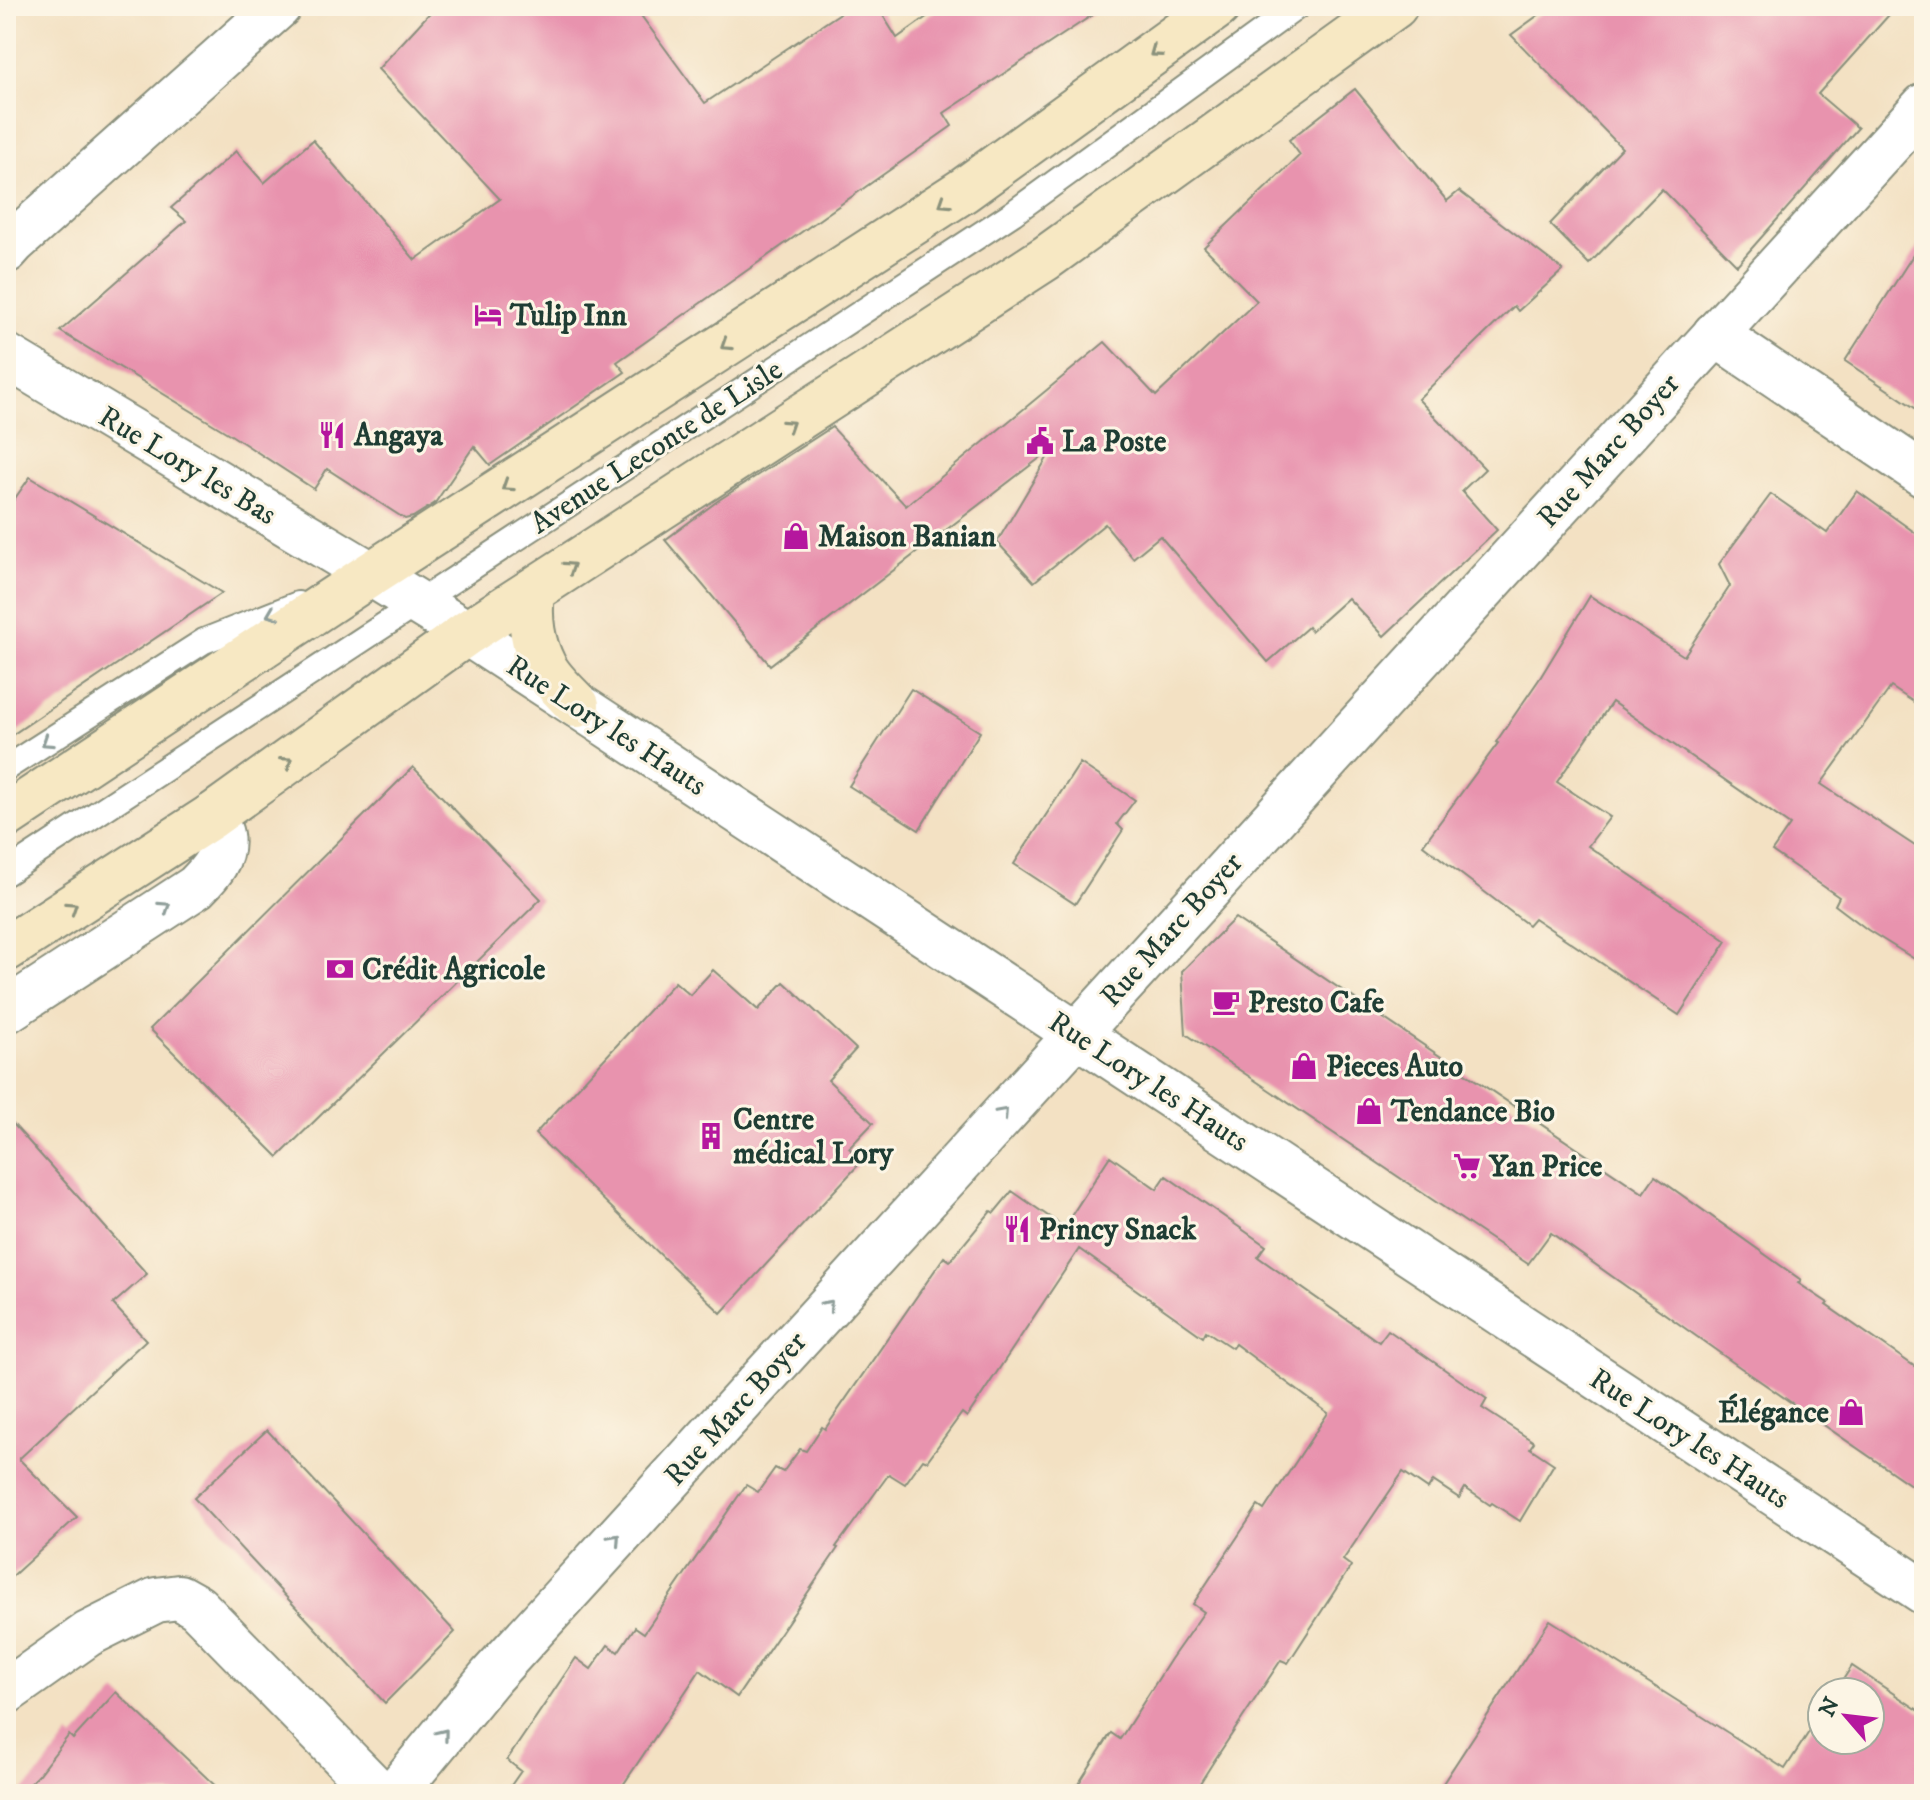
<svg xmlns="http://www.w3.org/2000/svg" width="1930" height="1800" font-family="'IM FELL DW Pica',serif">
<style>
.building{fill:#e893ae}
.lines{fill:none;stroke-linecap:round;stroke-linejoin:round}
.service-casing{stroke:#898f7c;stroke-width:28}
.minor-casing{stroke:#898f7c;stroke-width:48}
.tertiary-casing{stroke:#898f7c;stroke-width:48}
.secondary-casing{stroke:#898f7c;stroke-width:48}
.service{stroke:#fff;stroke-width:24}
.minor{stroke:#fff;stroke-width:44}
.tertiary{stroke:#fff;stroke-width:44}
.secondary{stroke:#f7e8c3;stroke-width:44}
.oneway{stroke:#8b927c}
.oneway2{stroke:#8f9e9a}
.labels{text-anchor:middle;stroke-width:6;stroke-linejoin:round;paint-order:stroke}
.poi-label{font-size:30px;font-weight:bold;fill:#1f3d34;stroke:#fcf5e5;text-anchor:start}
.street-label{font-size:30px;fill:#1f3d34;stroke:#fcf5e5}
</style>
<rect width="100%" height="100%" fill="#fcf5e5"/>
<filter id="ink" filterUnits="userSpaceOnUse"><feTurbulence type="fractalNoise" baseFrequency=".0125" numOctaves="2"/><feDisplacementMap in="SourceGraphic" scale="16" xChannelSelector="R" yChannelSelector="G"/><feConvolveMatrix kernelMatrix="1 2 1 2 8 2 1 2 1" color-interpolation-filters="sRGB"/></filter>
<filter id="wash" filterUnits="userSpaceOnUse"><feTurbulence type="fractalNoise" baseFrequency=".006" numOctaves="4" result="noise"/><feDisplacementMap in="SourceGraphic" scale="32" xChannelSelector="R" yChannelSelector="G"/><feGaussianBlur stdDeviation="1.8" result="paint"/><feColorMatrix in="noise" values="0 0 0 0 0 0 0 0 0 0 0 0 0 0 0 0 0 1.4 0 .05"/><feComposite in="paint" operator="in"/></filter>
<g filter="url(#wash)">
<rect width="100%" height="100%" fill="#f3e1c3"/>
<g id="blocks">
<g class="building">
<polygon points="436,6 634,6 705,103 851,6 877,6 897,38 942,6 1106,6 944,113 952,126 617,362 625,372 490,465 474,446 435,503 413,517 405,519 327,469 314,489 231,435 60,331 186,221 171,208 236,151 264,183 313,140 415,260 500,199 378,69"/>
<polygon points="1551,6 1897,6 1818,94 1858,128 1737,265 1662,189 1589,264 1550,224 1622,148 1511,35"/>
<polygon points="1355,89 1447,201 1459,191 1563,270 1518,311 1514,306 1418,399 1485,469 1462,491 1497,530 1384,636 1348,598 1311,631 1308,627 1268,662 1160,536 1133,558 1105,524 1034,582 997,542 1053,448 770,665 665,540 719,500 832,427 906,506 1105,342 1156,396 1257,301 1204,247 1300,155 1289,140"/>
<polygon points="1924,238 1924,414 1845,361"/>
<polygon points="30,477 222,593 6,739 6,511"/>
<polygon points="1857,491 1924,539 1924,709 1891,687 1821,784 1924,852 1924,965 1868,930 1835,905 1839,897 1772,851 1790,825 1612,702 1557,782 1610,817 1588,846 1727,941 1679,1015 1534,918 1528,925 1423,845 1498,743 1496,742 1540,678 1590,596 1684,656 1730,586 1719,564 1771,494 1827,533"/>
<polygon points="911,689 980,732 919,830 849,786"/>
<polygon points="1080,763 1135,800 1117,824 1123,830 1075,904 1014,864"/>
<polygon points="413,767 541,899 278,1157 150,1029"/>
<polygon points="1235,918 1643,1193 1655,1176 1801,1280 1798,1283 1828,1303 1826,1305 1924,1373 1924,1494 1741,1368 1551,1233 1528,1264 1186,1034 1182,971"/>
<polygon points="713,970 758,1010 784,982 856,1049 828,1080 873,1123 849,1148 862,1161 721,1313 535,1134 675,982 690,995"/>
<polygon points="6,1116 147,1274 113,1304 146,1340 19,1459 77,1517 6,1582"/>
<polygon points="1110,1156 1157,1189 1166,1176 1266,1246 1258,1257 1379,1342 1388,1330 1487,1399 1482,1408 1534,1442 1530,1448 1554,1464 1520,1521 1492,1503 1490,1505 1465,1488 1459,1498 1433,1481 1428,1489 1403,1472 1343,1560 1351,1566 1288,1663 1281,1660 1214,1761 1195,1791 1200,1794 1072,1794 1111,1733 1120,1739 1171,1659 1204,1612 1193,1604 1258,1506 1264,1510 1328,1413 1235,1344 1232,1348 1206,1331 1203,1337 1079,1249 967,1417 962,1413 927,1461 923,1459 905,1484 889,1474 836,1547 838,1548 737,1697 700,1670 617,1794 505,1794 521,1771 507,1760 576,1658 591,1669 608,1645 618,1652 635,1627 644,1633 746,1485 758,1492 775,1468 783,1472 800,1449 806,1451 822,1427 825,1429 944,1257 950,1261 991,1211 994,1213 1012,1191 1064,1227"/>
<polygon points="267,1430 455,1632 385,1703 194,1498"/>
<polygon points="1550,1620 1785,1769 1822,1712 1822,1740 1870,1740 1870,1692 1835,1692 1852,1666 1924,1714 1924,1794 1436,1794"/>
<polygon points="116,1692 224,1794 20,1794 38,1775 69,1735 73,1739"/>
</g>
</g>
</g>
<g filter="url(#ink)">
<use href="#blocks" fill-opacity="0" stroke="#898f7c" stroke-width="2"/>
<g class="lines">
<g class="service-casing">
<g id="service">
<polyline points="6,768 204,641 298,604"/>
<polyline points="6,873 1013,213 1298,6"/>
</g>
</g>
<g class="minor-casing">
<g id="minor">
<polyline points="6,251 14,242 279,6"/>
<polyline points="1715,334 1924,475"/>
<polyline points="6,356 371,574"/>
<path d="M6 1011 196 887C210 873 225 857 221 835 220 829 215 822 212 816"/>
<polyline points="6,1692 88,1634 156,1600 179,1597 197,1607 380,1794"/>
<polyline points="394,1794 491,1676 1924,106"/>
</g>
</g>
<g class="tertiary-casing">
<polyline id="tertiary" points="371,574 467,633 577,705 1924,1592"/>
</g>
<g class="secondary-casing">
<g id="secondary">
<path d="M532 592C529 617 532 643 544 666 551 680 566 693 577 705"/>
<polyline points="6,816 371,574 964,190 1218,6"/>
<polyline points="6,949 212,816 467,633 1046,258 1395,6"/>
</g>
</g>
<use href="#service" class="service"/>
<use href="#minor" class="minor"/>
<use href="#tertiary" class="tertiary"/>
<use href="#secondary" class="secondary"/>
</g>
<defs><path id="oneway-chevron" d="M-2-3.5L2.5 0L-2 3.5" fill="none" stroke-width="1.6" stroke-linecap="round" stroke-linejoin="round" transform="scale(2)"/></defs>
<g class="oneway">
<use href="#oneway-chevron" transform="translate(1155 52) rotate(144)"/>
<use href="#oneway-chevron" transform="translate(944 203) rotate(147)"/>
<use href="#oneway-chevron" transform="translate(726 345) rotate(147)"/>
<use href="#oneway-chevron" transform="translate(789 425) rotate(-33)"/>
<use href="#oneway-chevron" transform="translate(507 486) rotate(147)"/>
<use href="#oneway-chevron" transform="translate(570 567) rotate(-33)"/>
<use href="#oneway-chevron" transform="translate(287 762) rotate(-36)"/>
<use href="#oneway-chevron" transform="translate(72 907) rotate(-33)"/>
</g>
<g class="oneway2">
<use href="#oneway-chevron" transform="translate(272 614) rotate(158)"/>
<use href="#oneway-chevron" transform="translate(47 742) rotate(147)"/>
<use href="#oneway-chevron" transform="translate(165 907) rotate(-33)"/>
<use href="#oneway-chevron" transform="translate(1003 1113) rotate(-48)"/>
<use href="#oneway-chevron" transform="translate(828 1305) rotate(-48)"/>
<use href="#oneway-chevron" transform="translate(615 1539) rotate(-48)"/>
<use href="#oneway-chevron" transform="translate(443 1734) rotate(-51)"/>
</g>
</g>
<defs>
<g id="hotel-bare" transform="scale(2.16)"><path d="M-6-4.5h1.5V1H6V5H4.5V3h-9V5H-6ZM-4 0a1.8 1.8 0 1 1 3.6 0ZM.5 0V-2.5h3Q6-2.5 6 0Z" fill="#b5179e" stroke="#fcf5e5" stroke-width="2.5" paint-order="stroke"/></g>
<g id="restaurant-bare" transform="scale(2.16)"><path d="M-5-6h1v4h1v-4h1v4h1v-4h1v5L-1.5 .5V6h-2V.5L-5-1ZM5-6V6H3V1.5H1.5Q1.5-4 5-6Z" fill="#b5179e" stroke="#fcf5e5" stroke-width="2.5" paint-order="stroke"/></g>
<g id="civic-bare" transform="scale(2.16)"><path d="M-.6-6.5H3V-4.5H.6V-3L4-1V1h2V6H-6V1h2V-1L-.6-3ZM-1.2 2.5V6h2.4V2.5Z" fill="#b5179e" stroke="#fcf5e5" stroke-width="2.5" paint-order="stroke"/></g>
<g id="shop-bare" transform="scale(2.16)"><path d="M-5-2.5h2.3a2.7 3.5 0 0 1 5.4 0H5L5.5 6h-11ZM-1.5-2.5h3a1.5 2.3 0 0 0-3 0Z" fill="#b5179e" stroke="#fcf5e5" stroke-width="2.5" paint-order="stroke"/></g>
<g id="bank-bare" transform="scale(2.16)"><path d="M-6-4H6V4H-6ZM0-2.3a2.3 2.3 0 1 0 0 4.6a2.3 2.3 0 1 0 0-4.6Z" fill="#b5179e" stroke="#fcf5e5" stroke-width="2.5" paint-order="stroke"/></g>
<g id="cafe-bare" transform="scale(2.16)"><path d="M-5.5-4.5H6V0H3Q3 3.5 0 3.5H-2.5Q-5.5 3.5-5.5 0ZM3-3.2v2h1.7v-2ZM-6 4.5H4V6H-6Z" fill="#b5179e" stroke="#fcf5e5" stroke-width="2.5" paint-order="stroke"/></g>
<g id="building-bare" transform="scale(2.16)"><path d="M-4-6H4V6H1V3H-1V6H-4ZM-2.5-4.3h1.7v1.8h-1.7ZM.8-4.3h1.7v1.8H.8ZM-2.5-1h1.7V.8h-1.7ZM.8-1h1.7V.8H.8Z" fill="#b5179e" stroke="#fcf5e5" stroke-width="2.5" paint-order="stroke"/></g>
<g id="supermarket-bare" transform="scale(2.16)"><path d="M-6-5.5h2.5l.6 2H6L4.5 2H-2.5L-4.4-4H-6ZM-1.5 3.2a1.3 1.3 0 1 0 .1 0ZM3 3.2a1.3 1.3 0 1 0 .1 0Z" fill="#b5179e" stroke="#fcf5e5" stroke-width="2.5" paint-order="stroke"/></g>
</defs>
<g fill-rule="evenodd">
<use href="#hotel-bare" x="488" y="315"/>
<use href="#restaurant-bare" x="332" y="435"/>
<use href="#civic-bare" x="1040" y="441"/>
<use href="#shop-bare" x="796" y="536"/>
<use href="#bank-bare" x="340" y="969"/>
<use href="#cafe-bare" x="1226" y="1002"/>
<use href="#shop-bare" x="1304" y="1066"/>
<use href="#shop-bare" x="1369" y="1111"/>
<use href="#building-bare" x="711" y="1136"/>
<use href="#supermarket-bare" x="1467" y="1166"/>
<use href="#restaurant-bare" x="1017" y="1229"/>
<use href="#shop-bare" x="1851" y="1412"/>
</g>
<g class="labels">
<g class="poi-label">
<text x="510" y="325">Tulip Inn</text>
<text x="354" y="445">Angaya</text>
<text x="1062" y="451">La Poste</text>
<text x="818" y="546">Maison Banian</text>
<text x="362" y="979">Crédit Agricole</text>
<text x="1248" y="1012">Presto Cafe</text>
<text x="1326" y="1076">Pieces Auto</text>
<text x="1391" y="1121">Tendance Bio</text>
<text x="733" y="1129">Centre<tspan x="733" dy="34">médical Lory</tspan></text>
<text x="1489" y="1176">Yan Price</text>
<text x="1039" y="1239">Princy Snack</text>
<text x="1829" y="1422" text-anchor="end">Élégance</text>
</g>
<g class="street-label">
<text transform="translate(656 446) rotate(-33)" y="10">Avenue Leconte de Lisle</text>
<text transform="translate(1608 450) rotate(-48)" y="10">Rue Marc Boyer</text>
<text transform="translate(188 465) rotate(31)" y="10">Rue Lory les Bas</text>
<text transform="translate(607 725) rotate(33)" y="10">Rue Lory les Hauts</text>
<text transform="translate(1171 929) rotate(-48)" y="10">Rue Marc Boyer</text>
<text transform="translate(1149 1081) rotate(33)" y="10">Rue Lory les Hauts</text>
<text transform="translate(735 1408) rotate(-48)" y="10">Rue Marc Boyer</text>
<text transform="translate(1690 1438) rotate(33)" y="10">Rue Lory les Hauts</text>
</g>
</g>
<rect width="1930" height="1800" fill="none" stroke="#fcf5e5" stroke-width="32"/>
<g transform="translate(1846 1716) rotate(298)"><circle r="38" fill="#fcf5e5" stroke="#a4ab9e" stroke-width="2"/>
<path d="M0-6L14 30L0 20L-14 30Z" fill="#b5179e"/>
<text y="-12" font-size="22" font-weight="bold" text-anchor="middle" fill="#1f3d34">N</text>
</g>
</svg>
